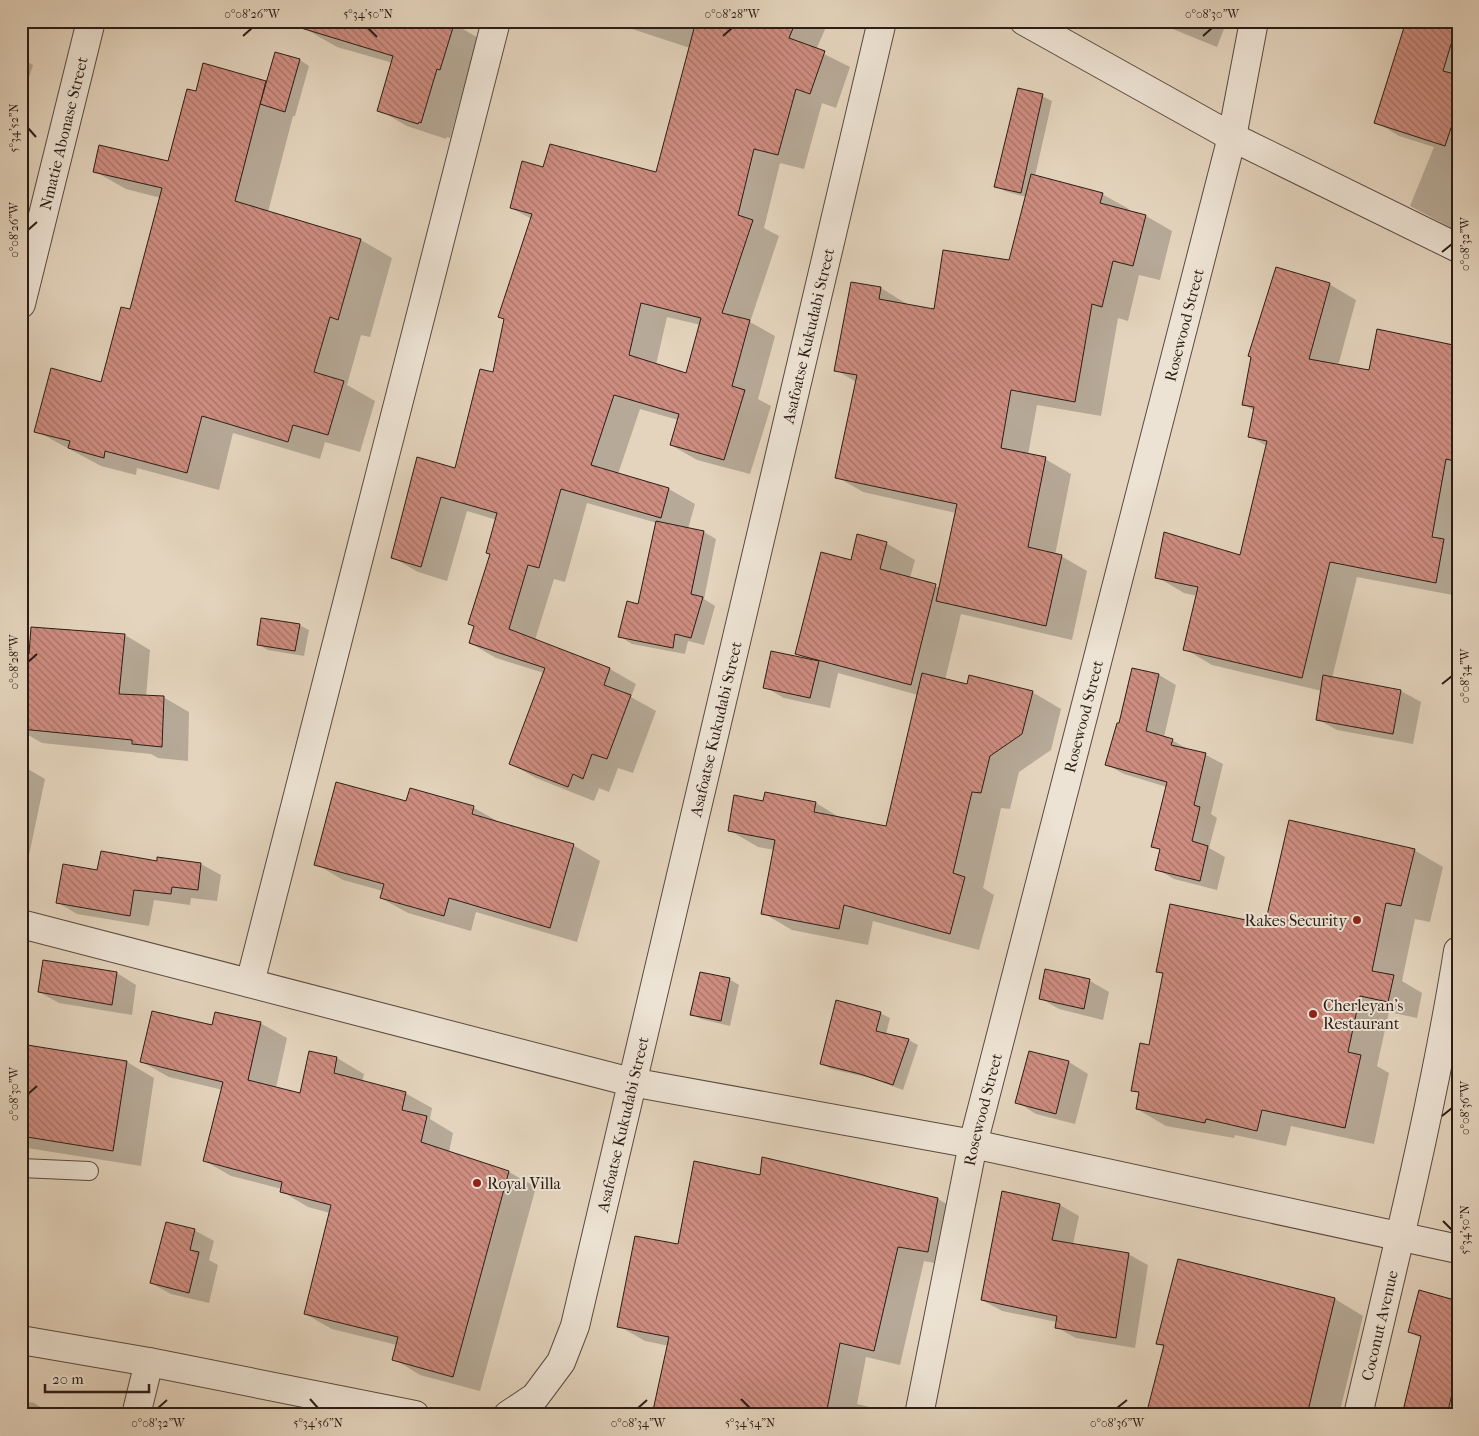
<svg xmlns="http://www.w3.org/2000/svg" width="1479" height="1436" font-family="'IM FELL French Canon',serif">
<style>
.shadow{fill:#0003;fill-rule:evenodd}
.building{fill:url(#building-back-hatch);stroke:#2c1c16;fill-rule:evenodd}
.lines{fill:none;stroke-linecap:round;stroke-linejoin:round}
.service-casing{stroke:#5a4a40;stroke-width:20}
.minor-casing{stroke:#5a4a40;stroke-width:30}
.tertiary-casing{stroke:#5a4a40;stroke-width:30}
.service{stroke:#ede3d4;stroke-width:18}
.minor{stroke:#ede3d4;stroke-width:28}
.tertiary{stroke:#ede3d4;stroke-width:28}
.ticks{fill:none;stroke:#2c1c16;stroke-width:2}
.poi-dot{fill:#8f2418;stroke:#ede3d4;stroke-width:2}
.labels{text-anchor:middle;stroke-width:4;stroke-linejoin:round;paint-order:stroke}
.street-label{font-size:16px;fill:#2c1c16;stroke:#ede3d4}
.poi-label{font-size:16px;fill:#2c1c16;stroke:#ede3d4;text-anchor:start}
.neatline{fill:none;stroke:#2c1c16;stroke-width:2}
.ticks-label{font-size:12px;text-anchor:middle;fill:#2c1c16}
</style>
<defs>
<pattern id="building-back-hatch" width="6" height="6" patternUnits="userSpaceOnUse" patternTransform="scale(1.25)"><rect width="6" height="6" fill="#ce8d80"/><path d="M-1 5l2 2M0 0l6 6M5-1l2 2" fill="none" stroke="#a77268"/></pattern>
</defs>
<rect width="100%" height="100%" fill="#e4d4bd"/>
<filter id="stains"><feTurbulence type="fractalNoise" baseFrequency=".004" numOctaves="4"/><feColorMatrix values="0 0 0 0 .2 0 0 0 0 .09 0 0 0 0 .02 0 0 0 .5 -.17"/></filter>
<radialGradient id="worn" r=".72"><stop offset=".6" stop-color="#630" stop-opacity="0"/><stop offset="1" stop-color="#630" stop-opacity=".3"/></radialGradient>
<g class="shadow">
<polygon points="312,21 446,21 454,24 482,40 469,85 465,84 450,138 447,137 446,139 407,126 379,110 393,63 337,47 309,31"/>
<path d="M608 21H817L826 27 816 50 850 67 836 108 822 103 804 169 780 163 764 228 779 236 750 322 775 336 758 399 771 406 750 474 697 460 671 445 678 420 640 409 618 474 669 489 695 504 688 529 704 532 716 539 704 599 715 606 704 645 688 641 685 654 632 644 619 636 639 606 657 523 587 503 565 582 554 579 535 640 610 669 636 684 631 697 656 711 633 773 618 768 609 792 599 788 594 801 536 778 511 764 544 673 496 658 470 643 491 555 487 553 497 520 467 511 447 581 418 572 392 557 456 469 494 374 532 219 511 208 544 169 657 173 690 48ZM667 317 701 325 687 374 656 365Z"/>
<polygon points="1153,21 1227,21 1217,47"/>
<polygon points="1458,21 1458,224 1455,230 1410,206 1434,147 1399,136 1376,122"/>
<polygon points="276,53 300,60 309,66 295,116 293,116 268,212 361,240 392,258 370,337 361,335 347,385 375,401 360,452 325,442 320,459 233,433 219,490 137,468 136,475 101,466 36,431 102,383 131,311 161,198 126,189 94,171 169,163 197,93 266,82 267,83"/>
<polygon points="21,58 33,65 21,102"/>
<polygon points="1042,96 1052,101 1035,176 1102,194 1129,209 1128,211 1146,216 1172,231 1160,280 1139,275 1128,321 1118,318 1101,416 1037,405 1028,455 1045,459 1071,474 1055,555 1061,556 1087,571 1072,640 961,614 945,680 968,685 1032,692 1061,709 1051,750 1019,772 1010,809 1001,808 983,888 994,895 979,950 873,921 868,945 792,930 763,913 775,850 758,847 729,830 764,802 766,794 816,803 842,819 887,827 918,695 838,673 830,708 784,698 765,687 807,659 796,653 851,561 886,543 915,560 910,578 940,588 956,513 863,492 837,477 856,382 836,370 852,283 881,288 907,304 907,305 935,310 1010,261 1026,197 1005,191 996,186"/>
<polygon points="1329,284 1356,300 1338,366 1370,372 1458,348 1458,596 1357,577 1332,678 1401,691 1421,702 1413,744 1337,730 1317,719 1322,691 1212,665 1185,649 1197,596 1184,593 1157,577 1241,557 1267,446 1250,437 1255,411 1244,405"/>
<polygon points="299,625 309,630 304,656 268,650 258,644"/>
<polygon points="61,629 125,635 150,650 146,697 163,697 189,712 188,761 158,758 151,754 42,743 21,731 21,668 30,656"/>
<polygon points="1159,675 1176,685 1164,737 1172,740 1189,750 1206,755 1223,764 1211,814 1217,818 1209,848 1225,857 1217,890 1174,879 1157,869 1161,851 1153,846 1167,787 1124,774 1107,765"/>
<polygon points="21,765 45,779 23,884 21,884"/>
<polygon points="411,789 474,808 501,823 573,845 600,861 577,942 476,912 471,931 408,913 381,898 383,891 343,880 316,864 407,802"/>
<polygon points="1414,850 1443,867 1430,922 1415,919 1402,981 1422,993 1417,1018 1389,1012 1377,1066 1389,1073 1374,1144 1291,1126 1286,1146 1235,1135 1234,1138 1166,1126 1137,1109 1140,1094 1133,1090 1150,1046 1164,975 1157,971 1266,926"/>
<polygon points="158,858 201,864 221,875 217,901 191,898 190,905 154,900 149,926 77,914 57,902 98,872 158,863"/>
<polygon points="44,961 117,973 136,985 132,1015 59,1003 39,992"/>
<polygon points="1046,971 1090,981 1109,992 1103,1020 1059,1009 1040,998"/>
<polygon points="729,979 739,985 730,1026 701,1019 692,1014"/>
<polygon points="880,1013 890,1018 886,1034 909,1040 918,1045 903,1090 870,1078 831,1069 822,1064"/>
<polygon points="260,1023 287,1038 276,1088 301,1095 310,1052 337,1058 364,1074 362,1082 405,1093 432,1108 430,1119 453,1133 449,1152 509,1172 536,1187 480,1391 420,1375 394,1359 397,1345 332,1329 305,1314 330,1213 308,1207 281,1191 282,1189 231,1176 205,1161 223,1090 169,1077 142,1062 213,1027"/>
<polygon points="21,1046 127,1062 154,1078 141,1166 21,1147"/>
<polygon points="1029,1052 1069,1062 1088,1074 1075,1124 1036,1114 1017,1102"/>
<polygon points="761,1176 938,1199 964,1214 954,1267 924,1261 900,1365 866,1357 857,1404 886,1411 892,1415 653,1415 669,1346 645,1341 619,1326 679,1246"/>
<polygon points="1003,1192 1060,1205 1079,1216 1073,1244 1128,1254 1148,1265 1135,1348 1076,1338 1056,1327 1057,1322 1002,1311 982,1300"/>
<polygon points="194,1230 214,1241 209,1260 218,1265 209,1303 171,1294 151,1283"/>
<polygon points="1179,1261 1335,1299 1363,1316 1339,1415 1147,1415 1164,1347 1158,1344"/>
<polygon points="1458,1302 1458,1415 1404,1415 1422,1339 1409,1331"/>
<polygon points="21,1401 34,1403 54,1415 21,1415"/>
</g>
<g class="building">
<polygon points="302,21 455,21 440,70 437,69 421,123 419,122 418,124 377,111 393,56 301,28"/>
<path d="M696 21H796L789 38 825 51 810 94 796 89 778 155 754 149 738 215 753 220 722 313 750 320 732 386 745 390 724 460 670 445 679 414 614 395 591 465 669 488 661 518 561 489 539 568 528 565 509 629 610 668 604 685 631 695 607 759 592 754 583 779 573 774 568 787 509 764 545 668 469 643 474 626 468 624 490 554 486 553 497 513 441 497 421 567 391 558 417 457 455 468 480 369 493 372 504 319 498 317 532 214 510 208 522 161 543 167 550 144 656 172ZM641 303 701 318 686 373 629 355Z"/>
<polygon points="1406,21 1458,21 1443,71 1458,75 1458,107 1445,146 1374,123"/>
<polygon points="275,52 300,59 285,112 260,104"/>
<polygon points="203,63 266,81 235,201 361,239 338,320 330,317 314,372 344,381 328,435 293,425 288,442 202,416 187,473 105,451 104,458 68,448 70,441 34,432 51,368 101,382 121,307 130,309 162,188 93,172 99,145 168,161 187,89 196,91"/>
<polygon points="1018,88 1043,94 1021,193 994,187"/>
<polygon points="1031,174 1103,193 1100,203 1146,215 1133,266 1113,261 1102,307 1092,304 1075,402 1011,390 1001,448 1046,457 1028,547 1062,555 1046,626 936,601 957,504 835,478 857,375 834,371 851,282 881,287 879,299 934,309 943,250 1009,260"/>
<polygon points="1276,267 1330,283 1309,359 1369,370 1377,329 1458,346 1458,462 1446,459 1432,537 1444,539 1436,583 1330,562 1302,678 1183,650 1198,587 1155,578 1164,532 1240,555 1267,441 1248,437 1254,407 1242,405 1251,357 1248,356"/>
<polygon points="656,521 704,531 691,594 703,597 691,638 675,634 673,648 618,637 627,601 638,604"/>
<polygon points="857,534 887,542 880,569 936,584 911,685 795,654 821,552 851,560"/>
<polygon points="261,618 300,624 295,651 257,645"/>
<polygon points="31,627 125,634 119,694 164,696 162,747 132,744 132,740 21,729 21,653 29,654"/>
<polygon points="771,651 819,661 810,698 763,688"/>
<polygon points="1132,668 1159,674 1146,731 1173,739 1171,745 1206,753 1194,805 1200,807 1192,841 1208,846 1200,881 1155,870 1160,849 1151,847 1167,782 1105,765 1117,723 1119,723"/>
<polygon points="922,673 967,684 969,675 1033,691 1022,734 990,756 981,793 972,792 953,873 965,877 950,934 844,905 839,929 761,914 775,840 728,831 734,795 763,801 765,792 816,802 814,812 886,826"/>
<polygon points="1323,675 1401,690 1393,734 1316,720"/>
<polygon points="336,782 406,801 410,788 474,806 472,814 574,844 550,928 449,898 444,916 380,898 384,884 314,865"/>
<polygon points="1289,820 1415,849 1401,906 1386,903 1372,971 1394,975 1388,1002 1360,996 1348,1052 1361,1055 1345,1128 1262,1110 1257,1131 1206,1119 1205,1123 1136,1109 1139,1092 1131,1091 1140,1043 1149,1045 1163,973 1156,972 1170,904 1265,924"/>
<polygon points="101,851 157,861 157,857 201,863 198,890 172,887 171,894 134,890 130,916 56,903 63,864 97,870"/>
<polygon points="43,960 117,972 112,1005 38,992"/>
<polygon points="1045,969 1090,979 1084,1009 1039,999"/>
<polygon points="700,972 730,978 721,1021 690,1015"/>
<polygon points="836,1000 881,1012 876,1031 909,1039 893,1085 860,1074 820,1064"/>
<polygon points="152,1011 212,1025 215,1012 261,1022 248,1080 300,1093 309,1051 337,1057 334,1073 406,1092 402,1110 427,1116 421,1142 509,1171 453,1377 392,1360 398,1337 304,1314 331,1205 280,1192 282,1182 203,1161 223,1082 140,1062"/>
<polygon points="21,1044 127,1061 113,1151 21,1136"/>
<polygon points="1029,1051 1069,1061 1056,1114 1015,1103"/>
<polygon points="762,1157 938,1198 928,1252 898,1247 874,1351 840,1343 826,1415 652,1415 669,1337 617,1327 635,1236 678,1244 694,1161 760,1175"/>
<polygon points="1002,1191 1060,1204 1052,1240 1129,1253 1116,1338 1055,1328 1057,1316 981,1300"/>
<polygon points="166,1222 195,1229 190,1250 199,1252 189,1293 150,1283"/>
<polygon points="1178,1259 1335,1298 1307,1415 1146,1415 1164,1345 1156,1344"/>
<polygon points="1419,1290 1458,1301 1458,1369 1447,1415 1402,1415 1421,1336 1408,1332"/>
</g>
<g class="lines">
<g class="service-casing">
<polyline id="service" points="21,1168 89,1171"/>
</g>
<g class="minor-casing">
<g id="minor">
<polyline points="1024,21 1232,137 1458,248"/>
<path id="s1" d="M21 304 91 21"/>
<polyline points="21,924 631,1082 973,1144 1458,1249"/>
<polyline points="250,983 496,21"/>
<polyline points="136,1415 149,1362"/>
<path id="s2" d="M919 1415 973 1144 1232 137 1254 21"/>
<path id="s3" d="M1358 1415C1394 1261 1433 1107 1458 951"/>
</g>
</g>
<g class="tertiary-casing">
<g id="tertiary">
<polyline points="21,1340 149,1362 415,1415"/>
<path id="s4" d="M508 1415 535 1397 561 1362 575 1326 882 21"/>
</g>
</g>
<use href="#service" class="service"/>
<use href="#minor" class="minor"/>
<use href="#tertiary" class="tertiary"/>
</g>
<path class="ticks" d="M368 28 377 37M243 36 252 28M723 36 732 28M1203 36 1212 28M28 128 36 137M28 230 37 222M1442 252 1452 244M28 662 37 654M1442 684 1452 676M28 1094 37 1086M1442 1116 1452 1108M1443 1221 1452 1230M310 1399 318 1408M741 1399 750 1408M158 1408 167 1400M638 1408 647 1400M1117 1408 1127 1400"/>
<g class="poi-dot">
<circle cx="1357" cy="920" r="5"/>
<circle cx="1313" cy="1014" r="5"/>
<circle cx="477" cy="1183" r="5"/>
</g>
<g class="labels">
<g class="street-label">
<text dy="6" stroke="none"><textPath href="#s1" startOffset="176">Nmatie Abonase Street</textPath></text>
<text dy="6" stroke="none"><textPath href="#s2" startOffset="1122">Rosewood Street</textPath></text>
<text dy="6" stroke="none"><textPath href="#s4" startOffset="1132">Asafoatse Kukudabi Street</textPath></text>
<text dy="6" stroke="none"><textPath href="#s2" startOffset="718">Rosewood Street</textPath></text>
<text dy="6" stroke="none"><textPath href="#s4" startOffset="728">Asafoatse Kukudabi Street</textPath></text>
<text dy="6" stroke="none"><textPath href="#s2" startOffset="312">Rosewood Street</textPath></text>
<text dy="6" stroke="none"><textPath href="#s4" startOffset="322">Asafoatse Kukudabi Street</textPath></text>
<text dy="6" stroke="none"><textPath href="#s3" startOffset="92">Coconut Avenue</textPath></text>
</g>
<g class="poi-label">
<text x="1347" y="926" text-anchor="end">Rakes Security</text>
<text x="1323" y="1011">Cherleyan’s<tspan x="1323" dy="18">Restaurant</tspan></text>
<text x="487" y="1189">Royal Villa</text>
</g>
</g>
<rect width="1479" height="1436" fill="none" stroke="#e4d4bd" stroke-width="55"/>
<path d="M45 1384v8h104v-8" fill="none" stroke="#2c1c16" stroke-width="2.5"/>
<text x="52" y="1384" font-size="15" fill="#2c1c16" stroke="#ede3d4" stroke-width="4" paint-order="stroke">20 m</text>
<rect x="28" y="28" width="1424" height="1380" class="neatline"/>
<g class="ticks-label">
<text x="252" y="18">0°08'26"W</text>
<text x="368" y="18">5°34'50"N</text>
<text x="732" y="18">0°08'28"W</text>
<text x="1212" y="18">0°08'30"W</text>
<text transform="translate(14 128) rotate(-90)" y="4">5°34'52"N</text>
<text transform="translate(14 230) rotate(-90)" y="4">0°08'26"W</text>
<text transform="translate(1465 244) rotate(-90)" y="4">0°08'32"W</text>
<text transform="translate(14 662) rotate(-90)" y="4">0°08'28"W</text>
<text transform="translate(1465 676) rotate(-90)" y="4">0°08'34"W</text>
<text transform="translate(14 1094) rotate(-90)" y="4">0°08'30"W</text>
<text transform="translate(1465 1108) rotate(-90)" y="4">0°08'36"W</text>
<text transform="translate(1465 1230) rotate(-90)" y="4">5°34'50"N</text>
<text x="158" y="1427">0°08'32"W</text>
<text x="318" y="1427">5°34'56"N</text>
<text x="638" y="1427">0°08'34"W</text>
<text x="750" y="1427">5°34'54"N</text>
<text x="1117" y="1427">0°08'36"W</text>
</g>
<rect width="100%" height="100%" filter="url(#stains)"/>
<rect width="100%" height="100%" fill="url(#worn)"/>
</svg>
